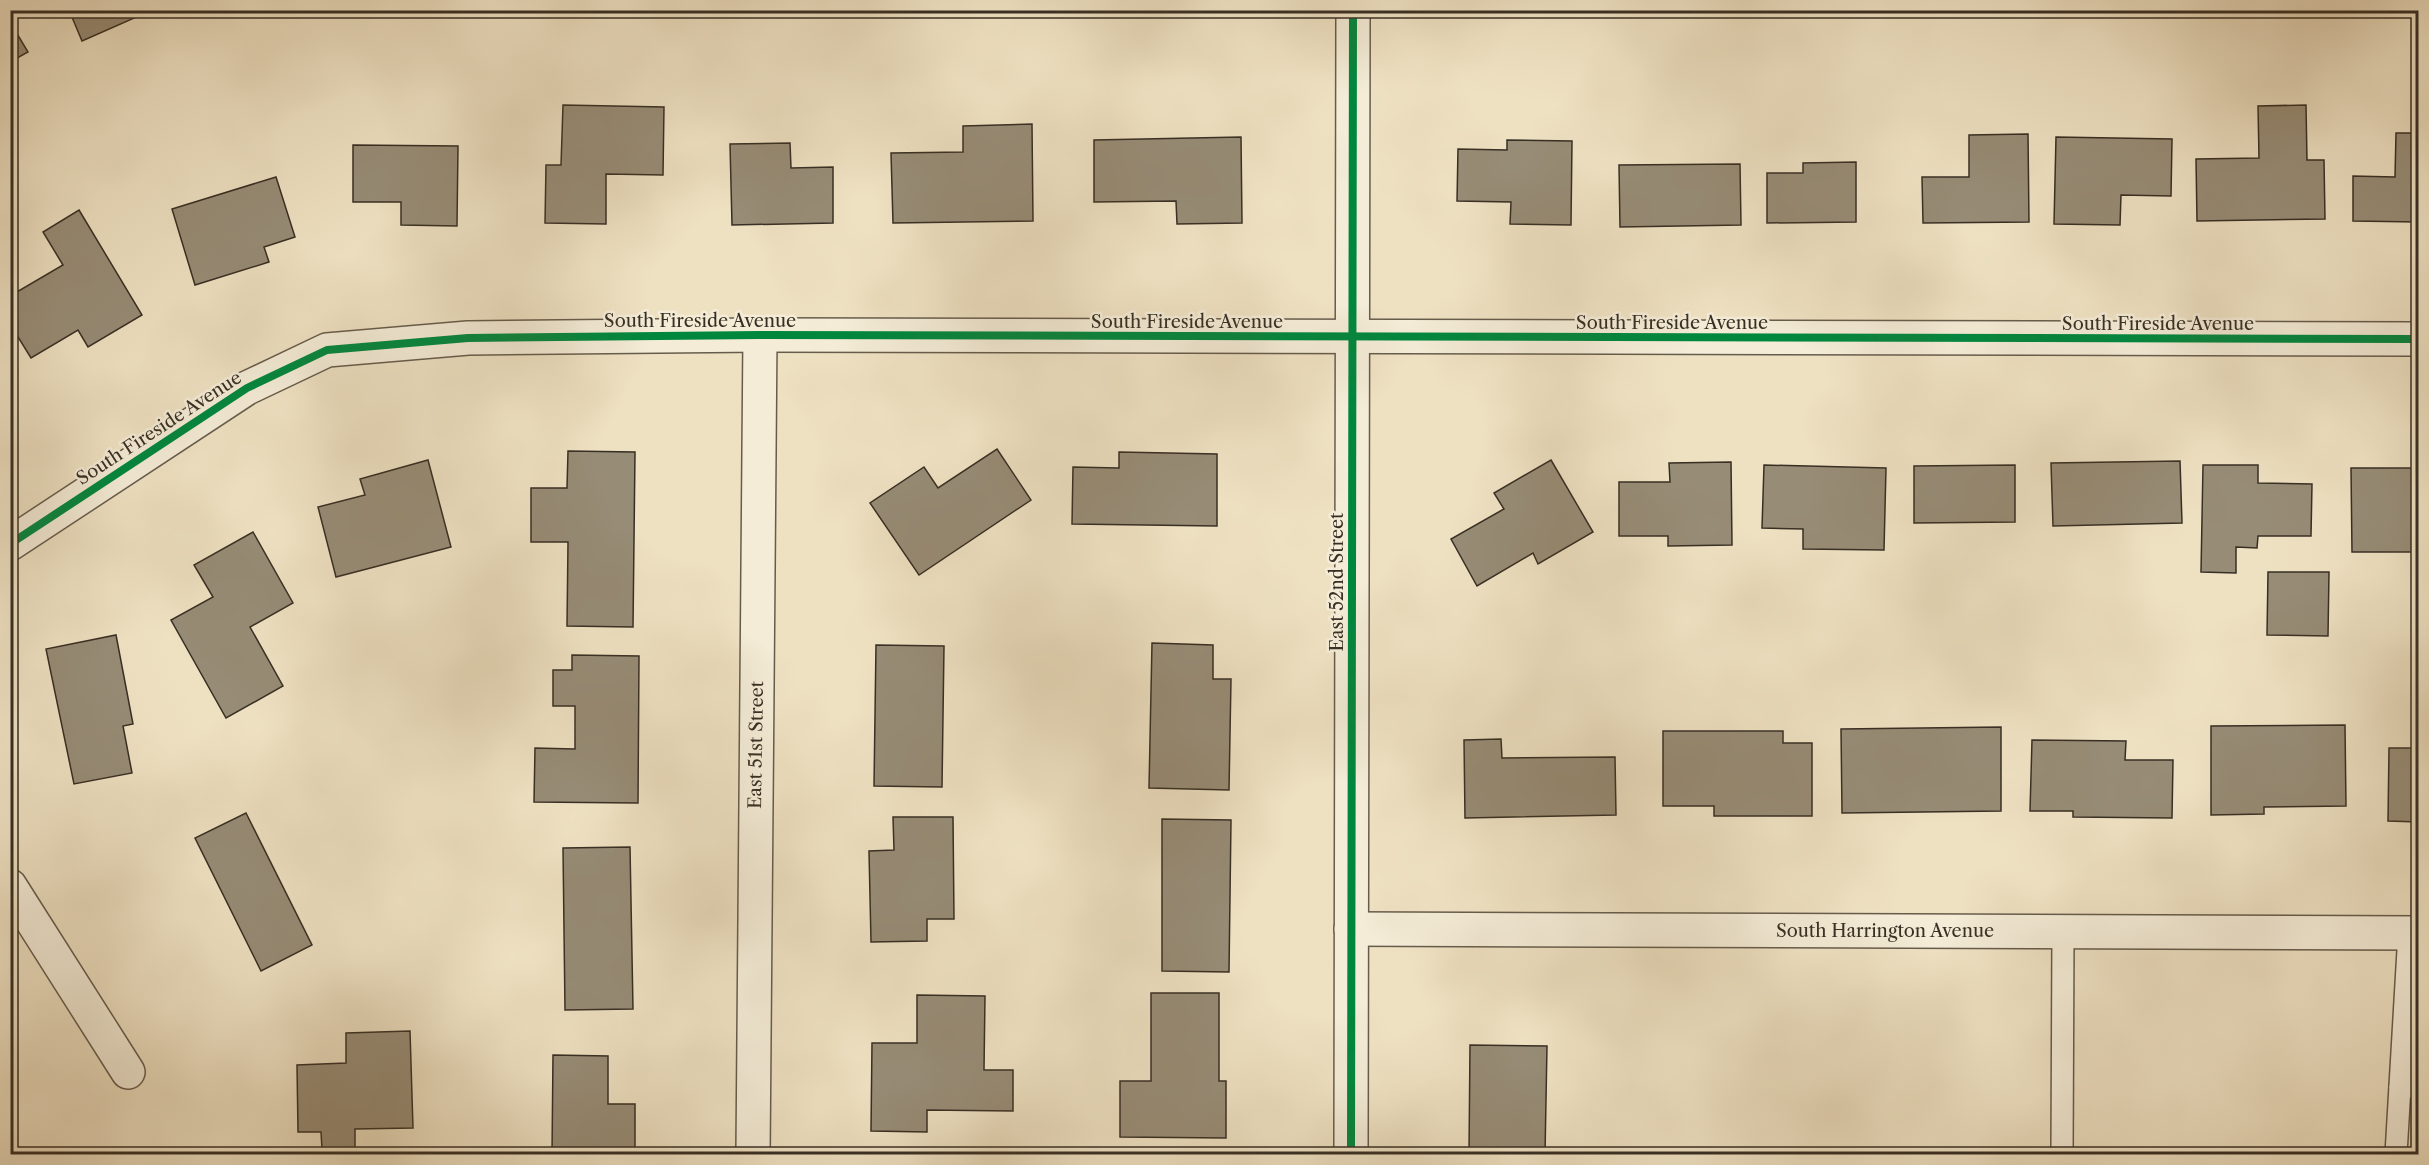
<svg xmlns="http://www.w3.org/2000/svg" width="2429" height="1165" font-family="'Libre Caslon Text',serif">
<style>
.building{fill:#978c76;stroke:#382f24;stroke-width:1.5}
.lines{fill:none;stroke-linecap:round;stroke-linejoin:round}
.service-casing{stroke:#665c4c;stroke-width:24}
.minor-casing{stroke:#665c4c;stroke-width:36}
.service{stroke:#f4ecd7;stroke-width:21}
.minor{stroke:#f4ecd7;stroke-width:33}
.cycleway-casing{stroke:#f4ecd7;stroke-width:11}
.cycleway{stroke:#00873e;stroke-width:8}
.labels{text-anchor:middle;stroke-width:5;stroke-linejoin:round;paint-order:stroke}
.street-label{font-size:18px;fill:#382f24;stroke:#f4ecd7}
</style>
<rect width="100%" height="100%" fill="#eee1c2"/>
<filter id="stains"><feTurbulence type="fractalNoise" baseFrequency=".00333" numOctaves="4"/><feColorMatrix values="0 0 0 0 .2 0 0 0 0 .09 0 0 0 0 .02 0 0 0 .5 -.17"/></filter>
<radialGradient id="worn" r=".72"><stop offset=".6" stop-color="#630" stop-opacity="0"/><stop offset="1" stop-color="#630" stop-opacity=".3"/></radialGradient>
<g class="building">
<polygon points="69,10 147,10 148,12 82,41"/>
<polygon points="10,22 28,52 10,62"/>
<polygon points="563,105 664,107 663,175 606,174 606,224 545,223 546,165 561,165"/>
<polygon points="2306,105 2307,160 2324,160 2325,219 2197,221 2196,159 2259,158 2258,106"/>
<polygon points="1032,124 1033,221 893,223 891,153 963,152 963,126"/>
<polygon points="2396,133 2418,133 2418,222 2353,221 2353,176 2395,177"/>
<polygon points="2028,134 2029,222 1923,223 1922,177 1969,177 1969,135"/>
<polygon points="1241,137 1242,223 1177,224 1176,201 1094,202 1094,140"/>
<polygon points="2056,137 2172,139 2171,196 2121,195 2120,225 2054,224"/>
<polygon points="1507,140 1572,141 1571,225 1510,224 1511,202 1457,201 1458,149 1507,150"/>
<polygon points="790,143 791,168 833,167 833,223 732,225 730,144"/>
<polygon points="353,145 458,146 457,226 401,225 401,202 353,202"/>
<polygon points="1856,162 1856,222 1767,223 1767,173 1803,173 1803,163"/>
<polygon points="1740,164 1741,225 1620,227 1619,165"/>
<polygon points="276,177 295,237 264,247 269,262 195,285 172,209"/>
<polygon points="79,210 142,315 88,347 78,330 31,358 10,324 10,296 63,265 43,232"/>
<polygon points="997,449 1031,500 919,575 870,503 924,467 938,488"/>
<polygon points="568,451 635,452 633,627 567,626 568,542 531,542 531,488 567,488"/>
<polygon points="1119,452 1217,454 1217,526 1072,524 1073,467 1119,468"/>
<polygon points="428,460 451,547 336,577 318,507 365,495 360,479"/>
<polygon points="1551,460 1593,532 1538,564 1533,553 1477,586 1451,539 1504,509 1494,493"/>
<polygon points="2180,461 2182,523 2053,526 2051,463"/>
<polygon points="1731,462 1732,545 1668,546 1668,536 1619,536 1619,482 1670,482 1669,463"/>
<polygon points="1764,465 1886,468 1884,550 1803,549 1803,529 1762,528"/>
<polygon points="2015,465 2015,522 1914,523 1914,466"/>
<polygon points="2203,465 2258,465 2258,483 2312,484 2311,536 2258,536 2257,548 2236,547 2236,573 2201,572"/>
<polygon points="2351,468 2418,468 2417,552 2352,552"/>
<polygon points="253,532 293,603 250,627 283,686 226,718 171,620 213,597 194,565"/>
<polygon points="2268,572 2329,572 2328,636 2267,635"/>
<polygon points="116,635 133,724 123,726 132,773 74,784 46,649"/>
<polygon points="1152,643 1213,645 1213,679 1231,679 1229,790 1149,788"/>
<polygon points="876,645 944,646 942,787 874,786"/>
<polygon points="572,655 639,656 638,803 534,802 535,748 575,749 575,706 553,706 553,670 572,670"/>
<polygon points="2345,725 2346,806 2264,807 2264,814 2211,815 2211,726"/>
<polygon points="2001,727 2001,811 1842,813 1841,729"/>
<polygon points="1663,731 1783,731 1783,743 1812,743 1812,816 1714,816 1714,806 1663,806"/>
<polygon points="1501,739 1502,758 1615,757 1616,815 1465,818 1464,740"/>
<polygon points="2032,740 2126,741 2125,760 2173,760 2172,818 2073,817 2073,811 2030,811"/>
<polygon points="2389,748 2418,748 2418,822 2388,821"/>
<polygon points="246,813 312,945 261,971 195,838"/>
<polygon points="893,817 953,817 954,919 927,919 927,941 871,942 869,851 894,850"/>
<polygon points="1162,819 1231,820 1229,972 1162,971"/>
<polygon points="630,847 633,1009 565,1010 563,848"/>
<polygon points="1151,993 1219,993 1219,1081 1226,1081 1226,1138 1120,1137 1120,1081 1151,1081"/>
<polygon points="917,995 985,996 984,1070 1013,1070 1013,1111 927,1110 927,1132 871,1131 872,1043 917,1043"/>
<polygon points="410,1031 413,1128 355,1129 355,1149 322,1149 321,1132 298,1132 297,1065 346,1063 346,1033"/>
<polygon points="1470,1045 1547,1046 1545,1154 1469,1154"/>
<polygon points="553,1055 608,1056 608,1104 635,1104 635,1154 552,1154"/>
</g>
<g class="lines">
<g class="service-casing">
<g id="service">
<polyline points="2400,1087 2418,1087"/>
<polyline points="2062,1154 2063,932"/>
<polyline points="2396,1154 2409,933"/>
</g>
</g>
<g class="minor-casing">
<g id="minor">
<polyline points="10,544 247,388 327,350 468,338 760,335 2418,339"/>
<polyline points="10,886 128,1072"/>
<polyline points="1351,929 2418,933"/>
<polyline points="753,1154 760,335"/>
<polyline points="1351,1154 1353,10"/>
</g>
</g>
<use href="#service" class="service"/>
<use href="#minor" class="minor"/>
<g class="cycleway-casing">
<g id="cycleway">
<polyline points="10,544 247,388 327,350 468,338 760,335 2418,339"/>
<polyline points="1351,1154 1353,10"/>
</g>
</g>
<use href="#cycleway" class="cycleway"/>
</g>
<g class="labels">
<g class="street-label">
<text x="700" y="327">South Fireside Avenue</text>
<text x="1187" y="328">South Fireside Avenue</text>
<text x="1672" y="329">South Fireside Avenue</text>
<text x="2158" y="330">South Fireside Avenue</text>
<text transform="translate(159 428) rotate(-33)" y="6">South Fireside Avenue</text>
<text transform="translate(1337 582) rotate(-90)" y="6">East 52nd Street</text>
<text transform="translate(756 745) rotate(-89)" y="6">East 51st Street</text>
<text x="1885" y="937">South Harrington Avenue</text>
</g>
</g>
<rect width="2429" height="1165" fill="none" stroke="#eee1c2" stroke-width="36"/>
<rect x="12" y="12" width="2405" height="1141" fill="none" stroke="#382f24" stroke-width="3"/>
<rect x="18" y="18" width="2393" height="1129" fill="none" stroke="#382f24" stroke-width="1.5"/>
<rect width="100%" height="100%" filter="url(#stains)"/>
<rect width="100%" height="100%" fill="url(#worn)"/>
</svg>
